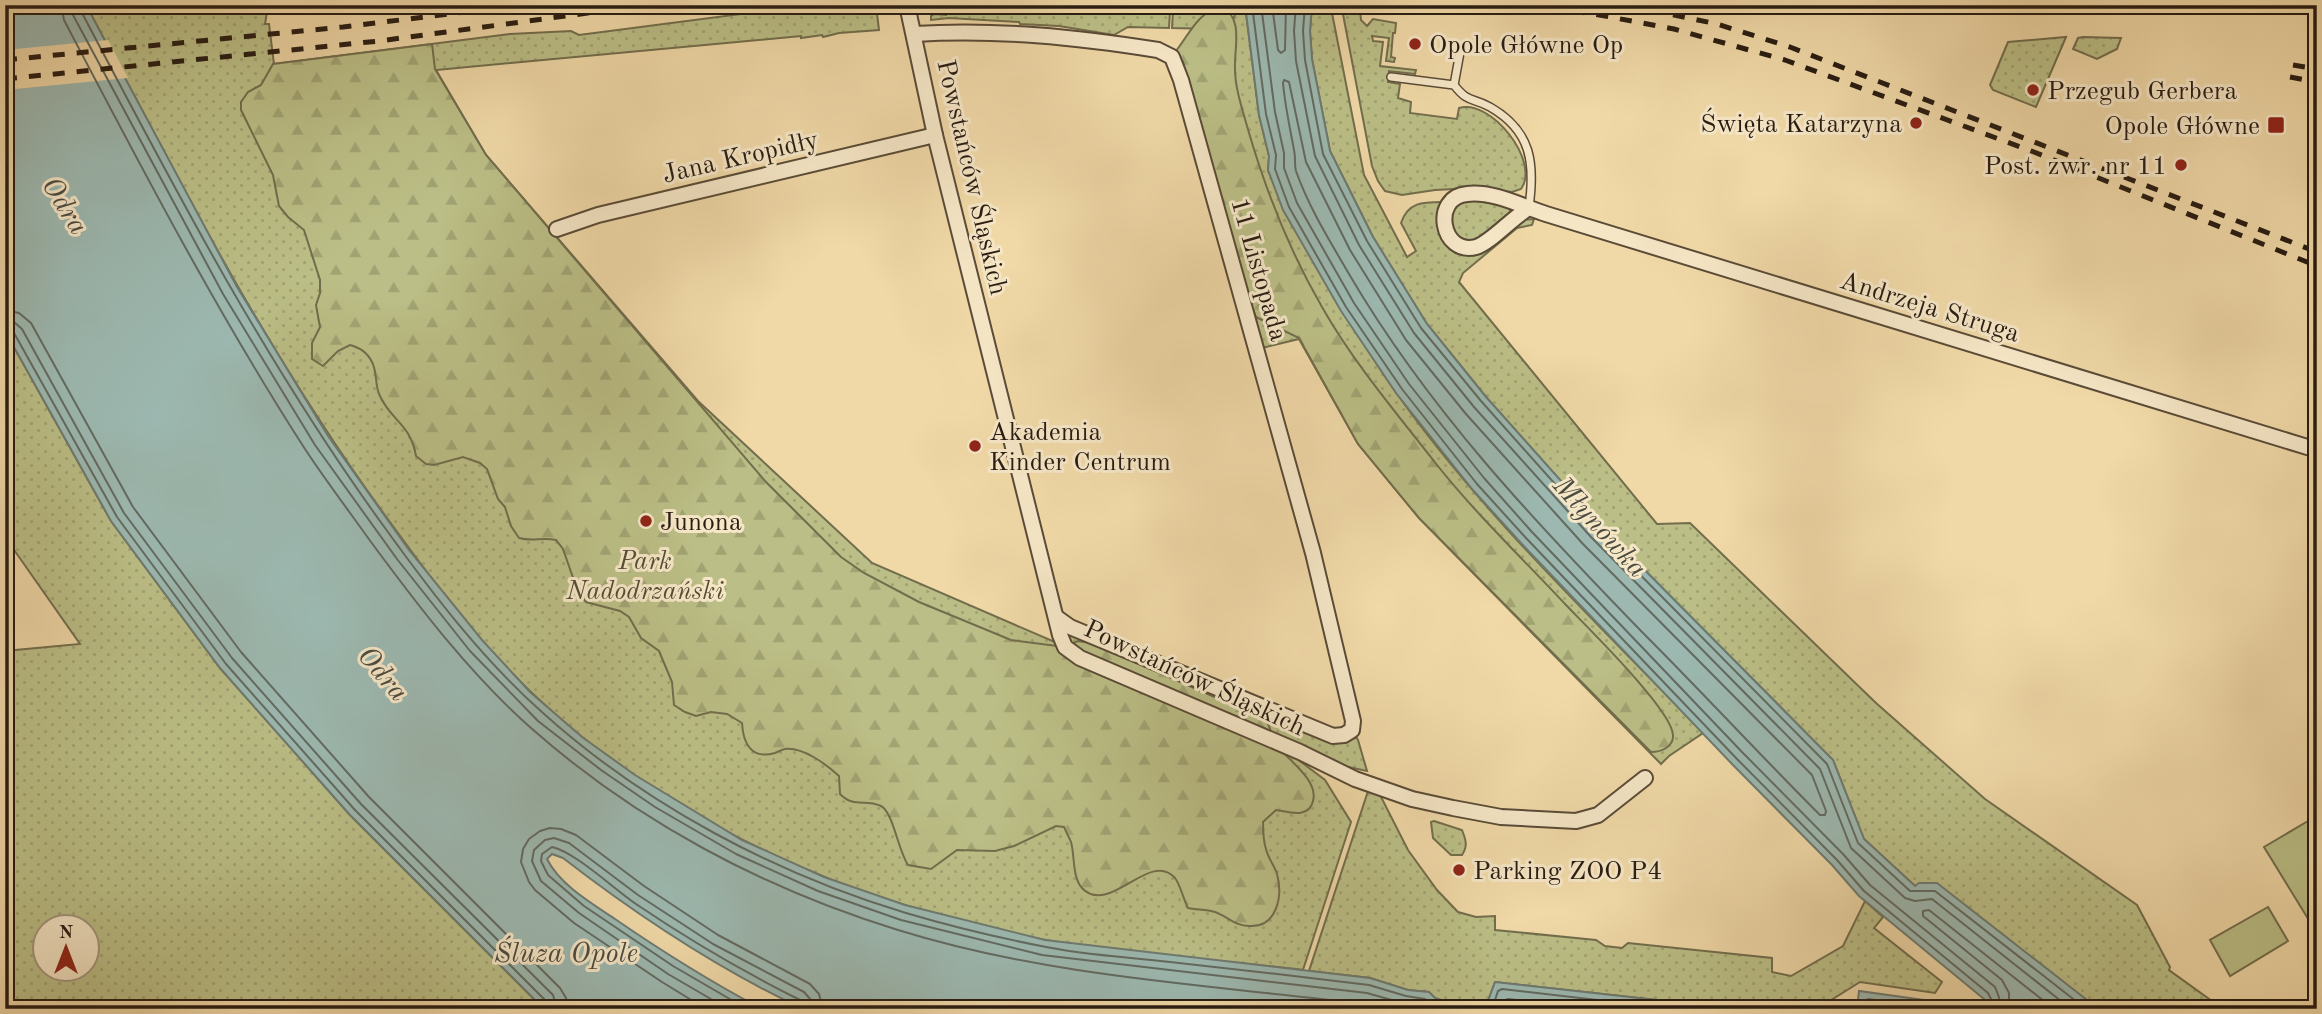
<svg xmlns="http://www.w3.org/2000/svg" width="2322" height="1014" font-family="'Old Standard TT',serif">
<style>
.grass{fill:url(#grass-dots);stroke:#726d4c;stroke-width:2;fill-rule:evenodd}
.forest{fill:url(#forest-firs);stroke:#726d4c;stroke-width:2}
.garden{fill:#bbbe86;stroke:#726d4c;stroke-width:2}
.water{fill:#9cb8b0;stroke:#6e7a71;stroke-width:2}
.pier{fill:#f0d8a7}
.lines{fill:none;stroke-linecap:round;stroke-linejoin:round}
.shore{stroke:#626a61;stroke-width:2}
.service-casing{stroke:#5a4b37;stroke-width:10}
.minor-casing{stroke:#5a4b37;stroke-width:18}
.service{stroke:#f5e6c6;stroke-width:7}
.minor{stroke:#f5e6c6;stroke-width:14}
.rail{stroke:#281c12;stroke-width:5;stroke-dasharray:12 12;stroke-linecap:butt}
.poi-dot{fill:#8f2418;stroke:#f5e6c6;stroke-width:2.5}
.labels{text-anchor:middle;stroke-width:6;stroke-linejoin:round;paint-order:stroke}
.poi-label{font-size:26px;fill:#281c12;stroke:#f5e6c6;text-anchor:start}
.street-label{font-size:26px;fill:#281c12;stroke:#f5e6c6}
.park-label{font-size:26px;font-style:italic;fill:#544d35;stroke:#f5e6c6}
.water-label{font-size:28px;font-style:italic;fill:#4b4b41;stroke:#f5e6c6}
</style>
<defs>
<pattern id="grass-dots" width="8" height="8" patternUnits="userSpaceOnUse" patternTransform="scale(1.75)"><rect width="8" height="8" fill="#bbbe86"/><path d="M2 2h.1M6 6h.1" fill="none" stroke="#a1a373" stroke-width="1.8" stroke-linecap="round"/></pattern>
<pattern id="forest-firs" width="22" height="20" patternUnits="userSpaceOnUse" patternTransform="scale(1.75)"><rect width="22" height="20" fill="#bbbe86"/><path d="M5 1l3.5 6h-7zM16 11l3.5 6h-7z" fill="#a1a373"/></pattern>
</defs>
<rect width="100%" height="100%" fill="#f0d8a7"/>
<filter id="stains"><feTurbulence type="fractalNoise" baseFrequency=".00286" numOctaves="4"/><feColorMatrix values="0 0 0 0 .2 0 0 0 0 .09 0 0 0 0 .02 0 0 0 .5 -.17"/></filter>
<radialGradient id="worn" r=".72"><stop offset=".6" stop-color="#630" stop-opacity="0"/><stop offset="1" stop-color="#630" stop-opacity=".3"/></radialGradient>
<g class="grass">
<path d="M86 5H273L267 12 265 24H269L274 64 510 34 571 31 579 35 795 7 876 5 879 30 839 33 823 37 822 35 801 38V36L436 70 486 155 698 401 872 563 1064 646 1056 617 1333 736 1352 730 1358 740 1367 771 1292 755 1325 780 1351 822 1303 970C1218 960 1131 954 1046 940 1000 932 953 919 908 906 780 868 645 797 546 706 486 652 437 587 390 522 271 361 179 182 86 5Z"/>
<polygon points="946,5 1158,5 1158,10 1170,11 1169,28 1128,27 1114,35 1059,26 1020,24 1019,22 949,18 931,20 931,16 934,14 946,15"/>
<polygon points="1195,5 1222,5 1224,14 1215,29 1172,28 1173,11 1195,13"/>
<path d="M1243 5H1245L1259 115 1269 156 1268 171C1309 244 1346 322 1395 391 1483 516 1597 622 1703 733L1669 756 1661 764 1419 518 1358 444 1299 339 1262 348 1207 151 1223 45 1236 12Z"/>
<path d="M1312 6 1331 8 1364 175 1407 257 1416 251 1401 223C1408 202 1423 202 1442 202V237L1454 250 1522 220 1534 219 1532 225 1517 228 1463 273 1459 282 1657 524 1690 523 1876 703 1985 799 2137 905 2170 967 2169 970 2223 1009H2094L2095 1007 1937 884 1915 886 1864 839 1833 760 1602 527 1486 397 1427 324 1373 237 1330 151 1312 59 1310 31Z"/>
<path d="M1342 9 1360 10 1361 20 1367 26 1373 19 1396 23 1395 33H1393L1391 57 1395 58 1394 62 1386 61 1389 38 1372 36 1373 41 1383 42 1380 66 1416 70 1415 74 1389 71 1388 82 1400 84 1398 98 1411 102 1410 113 1457 119 1459 108C1490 98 1541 161 1521 189L1512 192 1474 188 1435 190 1402 195 1385 191 1378 181 1372 166Z"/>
<polygon points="2066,37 2036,107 1993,90 1990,85 2008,42"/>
<polygon points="2083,37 2121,38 2117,49 2097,59 2073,49 2078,38"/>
<path d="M1468 200 1505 205 1510 209V212L1480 238 1469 242C1448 234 1450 228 1452 208L1458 203Z"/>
<path d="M5 331 111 521 220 668 350 815 544 1009H5V651L80 644 5 537ZM46 926H88V968H46Z"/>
<polygon points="1370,785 1376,787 1408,850 1437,890 1458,912 1476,917 1495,916 1495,930 1596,940 1605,946 1622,948 1628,943 1772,958 1772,972 1791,976 1843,946 1865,901 1883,917 1874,928 1942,982 1935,993 1860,982 1820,1007 1809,1006 1808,1009 1738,1009 1495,982 1485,1009 1466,1009 1435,998 1429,992 1408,990 1370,978 1309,971"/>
<path d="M1434 821 1462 830C1466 840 1468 846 1462 855H1451L1433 838 1431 822Z"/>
</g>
<g class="forest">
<path d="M1222 6C1244 20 1234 47 1235 69 1235 88 1242 108 1247 126 1265 189 1289 250 1322 307 1353 362 1398 415 1437 465 1477 515 1523 559 1566 605 1587 627 1672 710 1673 735 1674 747 1661 752 1651 752L1419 518 1358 444 1299 338 1256 317 1248 298 1183 62 1176 51C1190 33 1198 12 1222 6Z"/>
<path d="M432 44 435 69 486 155 765 481 841 557 864 573 919 602 1011 640 1065 647 1078 641 1091 643 1265 719C1272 727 1270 736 1275 744 1287 759 1319 780 1313 801 1309 819 1289 812 1276 810L1263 822C1263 831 1263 840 1266 849 1268 858 1274 865 1277 874 1283 896 1277 928 1249 926 1235 926 1227 916 1215 912 1206 909 1197 910 1188 908 1183 899 1181 886 1175 878 1150 849 1109 917 1082 888 1072 877 1075 856 1071 842 1069 837 1066 832 1064 827L1056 826 1014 846 995 851 957 850 931 869 908 865C898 850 893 812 881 806 865 798 855 809 840 794L839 776C826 764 803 747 785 749 784 749 775 753 775 753 751 760 743 743 742 723L727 714 711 712 696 716 685 712 674 705 672 682 659 651 641 638 629 617 620 611 586 602 578 592 563 549 556 540C542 537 532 542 519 538L511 526 505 507 498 499 487 469 480 463 463 457 434 465 426 464 416 456C410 422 391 422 379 394 375 384 377 371 372 362 367 352 360 348 350 345L338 351 323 366 312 359V343L320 327 316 305 320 293V280L304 230 288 217 279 206 273 175 241 110V102L248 92 261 85 273 64Z"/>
</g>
<g class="garden">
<polygon points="2308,821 2317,835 2317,918 2310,922 2264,847"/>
<polygon points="2268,907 2288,941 2230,976 2210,940"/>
</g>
<g class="water">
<path d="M5 5H86L237 287 328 436 409 550 482 640 530 692 582 737 635 775 742 840 824 877 905 905 1045 940 1370 978 1408 990 1429 992 1435 998 1466 1009H803C716 968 638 916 563 858L552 854 547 859C560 885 591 903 615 919 663 952 711 982 762 1009H544L350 815 220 668 111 521 5 331Z"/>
<polygon points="1245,5 1312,5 1310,31 1312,59 1330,151 1373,237 1427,324 1486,397 1602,527 1833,760 1864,839 1915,886 1919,883 1937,883 2096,1007 2094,1009 1857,1009 1859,991 1981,1008 1984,999 1859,896 1832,865 1732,764 1521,543 1472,489 1396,393 1341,311 1283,210 1268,170 1269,156 1259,115"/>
<polygon points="1495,982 1738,1009 1485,1009"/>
</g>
<polygon class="pier" points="108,40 128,78 5,90 5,50"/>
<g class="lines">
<g class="shore">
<path d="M61 5 64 20C140 165 216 311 305 449 326 481 349 511 371 542 419 607 470 674 531 728 636 821 764 889 898 930 1049 977 1209 985 1365 1004L1383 1009"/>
<polyline points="71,5 73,15 223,294 315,445 397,559 470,651 538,721 601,770 655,807 736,854 818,891 901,920 1042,955 1367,993 1423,1009"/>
<path d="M80 5 81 11C174 188 267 366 385 528 432 593 482 659 543 713 644 804 775 874 906 913 950 926 995 937 1041 946 1083 955 1127 957 1170 962 1236 969 1303 977 1369 985L1406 996 1425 999 1431 1004 1444 1009"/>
<polyline points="1252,5 1266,114 1276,155 1275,169 1289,207 1346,307 1402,389 1477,484 1526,538 1737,759 1837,860 1864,891 1988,993 1991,999 1989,1009"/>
<polyline points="1261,5 1275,112 1284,153 1284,168 1297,203 1354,303 1409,384 1484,478 1532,532 1743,753 1843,854 1870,885 1995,987 1999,997 1998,1009"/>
<polyline points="1272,5 1278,50 1281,53 1285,50 1286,5"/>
<polyline points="1296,5 1294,31 1296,61 1315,156 1359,245 1414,333 1474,407 1591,537 1820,769 1851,848 1905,898 1915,901 1932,899 2071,1009"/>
<polyline points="1305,5 1303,31 1305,60 1323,154 1367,241 1421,328 1481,401 1597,531 1827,764 1858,843 1910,891 1935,891 2086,1009"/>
<path d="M1284 80 1289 82 1306 162 1350 250 1406 340 1466 414 1583 544 1812 775 1826 811 1825 815H1820C1760 755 1703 693 1643 633 1535 522 1428 409 1349 274 1330 241 1309 208 1296 171 1294 164 1296 158 1294 150 1290 128 1285 106 1283 83Z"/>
<polyline points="5,310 19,313 31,323 133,507 241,652 369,797 560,988 566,998 568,1009"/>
<polyline points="5,321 14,322 22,329 124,513 232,658 361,804 553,995 557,1009"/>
<polyline points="5,330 14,333 117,517 226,664 355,810 546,1001 548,1009"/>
<polyline points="706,1009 662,982 574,923 535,890 529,882 521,862 523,849 529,839 540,831 550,828 561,829 576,835 644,886 718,935 810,984 819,994 823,1009"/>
<polyline points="728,1009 668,974 579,913 541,881 532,861 534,850 545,840 554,838 569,843 638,895 713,944 804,992 811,1000 812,1009"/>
<path d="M747 1009 673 966 584 906 548 875 541 861 542 854 552 847C575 852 614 889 636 904 689 940 742 971 800 1000L803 1009"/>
<polyline points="1492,1009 1498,991 1502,989 1675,1009"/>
<polyline points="1501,1009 1504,1001 1508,999 1596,1009"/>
<polyline points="1864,1009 1865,1001 1868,999 1939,1009"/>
<polyline points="2009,1009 2009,993 2002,980 1923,916 1923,911 1929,910 2054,1009"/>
</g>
<g class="service-casing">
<g id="service">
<path d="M1391 77 1454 85C1469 104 1472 97 1490 107 1532 131 1535 164 1529 207"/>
<polyline points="1454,85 1461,47"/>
</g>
</g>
<g class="minor-casing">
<g id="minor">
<polyline points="907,5 935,135 1060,635 1065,647 1080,658 1300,752 1355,779 1412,799 1453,808 1501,817 1576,821 1598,815 1645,778"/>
<path d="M914 34C997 29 1076 37 1158 50L1172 57 1181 80 1313 553 1353 721 1352 730 1344 735 1333 736 1070 627 1056 617"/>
<path d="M1529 208C1513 217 1490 243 1476 247 1441 256 1431 197 1467 194 1494 191 1521 206 1546 214L2317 450"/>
<polyline points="557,229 598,215 935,135"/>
</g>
</g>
<use href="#service" class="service"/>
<use href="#minor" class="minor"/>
<g class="rail">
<polyline points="1525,5 1594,14 1674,29 1785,60 2034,152 2317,266"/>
<polyline points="1626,5 1717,24 1790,47 2317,252"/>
<polyline points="5,60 343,27 522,5"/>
<polyline points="2293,65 2317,69"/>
<polyline points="2290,77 2317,82"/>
<polyline points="5,79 379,41 648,5"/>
</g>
</g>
<g class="poi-dot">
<circle cx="1415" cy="44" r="7"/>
<circle cx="2033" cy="90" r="7"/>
<circle cx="1916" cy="123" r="7"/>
<rect x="2267" y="116" width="18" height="18" rx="3.5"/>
<circle cx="2181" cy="165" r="7"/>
<circle cx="975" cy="446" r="7"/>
<circle cx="646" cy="521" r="7"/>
<circle cx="1459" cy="870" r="7"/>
</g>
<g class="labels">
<g class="poi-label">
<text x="1429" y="53">Opole Główne Op</text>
<text x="2047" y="99">Przegub Gerbera</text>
<text x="1902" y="132" text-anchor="end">Święta Katarzyna</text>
<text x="2260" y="134" text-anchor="end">Opole Główne</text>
<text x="2167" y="174" text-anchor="end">Post. zwr. nr 11</text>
<text x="989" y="440">Akademia<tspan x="989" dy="30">Kinder Centrum</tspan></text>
<text x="660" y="530">Junona</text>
<text x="1473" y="879">Parking ZOO P4</text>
</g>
<g class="street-label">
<text transform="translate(740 156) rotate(-13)" y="9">Jana Kropidły</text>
<text transform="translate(973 177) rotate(77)" y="9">Powstańców Śląskich</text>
<text transform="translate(1260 269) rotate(74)" y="9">11 Listopada</text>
<text transform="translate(1930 306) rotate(17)" y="9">Andrzeja Struga</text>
<text transform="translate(1195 677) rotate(25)" y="9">Powstańców Śląskich</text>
</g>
<g class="park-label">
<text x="645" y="569">Park<tspan x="645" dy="30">Nadodrzański</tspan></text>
</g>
<g class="water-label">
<text transform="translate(66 205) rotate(58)" y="10">Odra</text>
<text transform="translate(1601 526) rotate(48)" y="10">Młynówka</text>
<text transform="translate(384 673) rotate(50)" y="10">Odra</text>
<text x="566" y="962">Śluza Opole</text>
</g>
</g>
<rect width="2322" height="1014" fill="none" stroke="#f0d8a7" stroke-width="28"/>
<rect x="7" y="7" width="2308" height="1000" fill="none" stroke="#281c12" stroke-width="3.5"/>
<rect x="14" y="14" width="2294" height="986" fill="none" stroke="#281c12" stroke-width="2"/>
<g transform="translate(66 948)"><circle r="33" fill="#f5e6c6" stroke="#a3957e" stroke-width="2"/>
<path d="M0-5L12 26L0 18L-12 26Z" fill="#8f2418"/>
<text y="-10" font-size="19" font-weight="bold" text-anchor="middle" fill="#281c12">N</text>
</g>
<rect width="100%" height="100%" filter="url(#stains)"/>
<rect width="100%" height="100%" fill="url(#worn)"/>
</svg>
